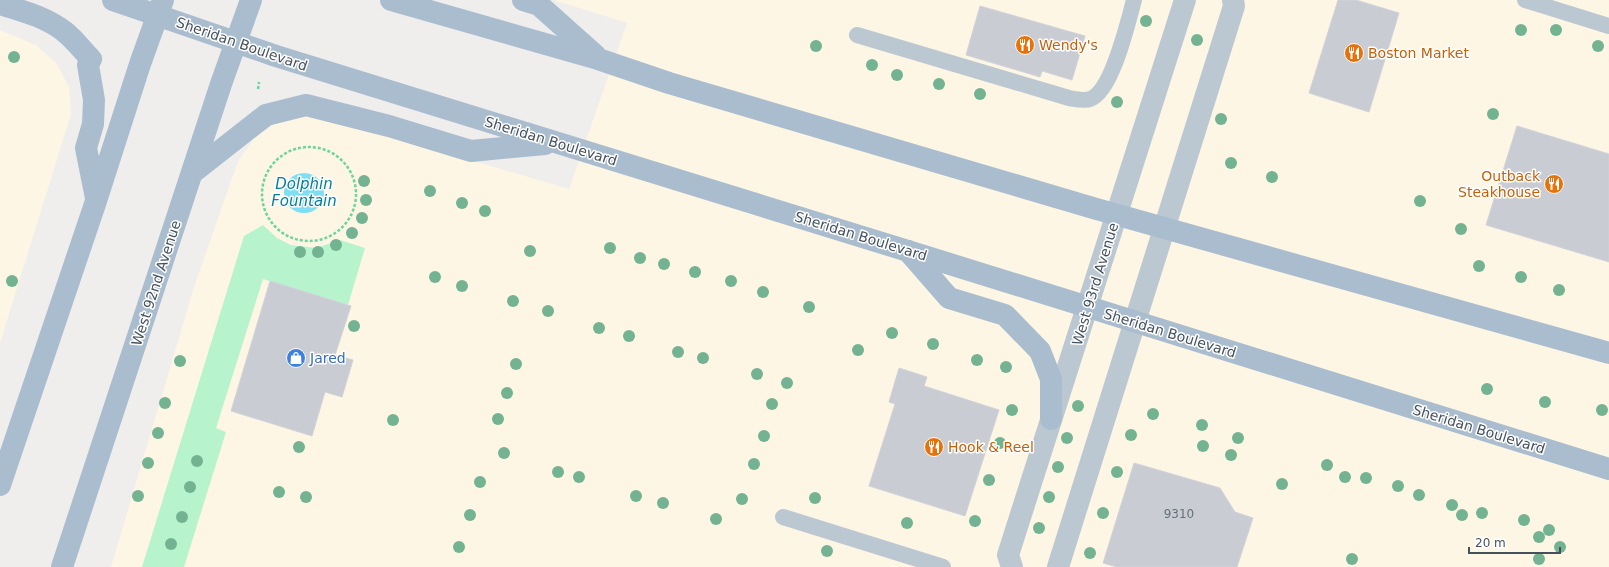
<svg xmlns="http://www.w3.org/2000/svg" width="1609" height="567" font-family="'DejaVu Sans',sans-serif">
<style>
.commercial{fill:#fdf6e4}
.green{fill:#b7f3cd}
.water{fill:#7fdef4}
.building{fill:#c9ccd3;stroke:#d1d3da}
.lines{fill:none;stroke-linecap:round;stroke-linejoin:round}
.path{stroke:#6cd49f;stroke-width:2.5;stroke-dasharray:3 2;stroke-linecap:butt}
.service{stroke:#bcc8d1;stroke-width:16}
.minor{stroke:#bcc8d1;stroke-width:22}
.primary{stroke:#aabdcf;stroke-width:22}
.tree{fill:#74b392}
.labels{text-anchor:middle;stroke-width:3;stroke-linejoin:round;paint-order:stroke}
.number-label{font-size:12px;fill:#65707a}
.street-label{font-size:14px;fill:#44515d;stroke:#fff}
.food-label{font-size:14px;fill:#c56008;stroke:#fff;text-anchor:start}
.shop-label{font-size:14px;fill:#366cbe;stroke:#fff;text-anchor:start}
.water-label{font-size:15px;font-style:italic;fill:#037e9b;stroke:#fff}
</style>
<rect width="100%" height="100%" fill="#f0eded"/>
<g class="commercial">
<polygon points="554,0 1609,0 1609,567 111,567 195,284 234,173 239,160 256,136 278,122 296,116 321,116 569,189 627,23"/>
<polygon points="0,30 36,45 57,64 69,87 71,114 0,343"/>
</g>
<polygon class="green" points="263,225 277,238 291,245 316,248 340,240 365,248 348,305 263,279 216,428 226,432 184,567 142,567 244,236"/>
<circle class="water" cx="304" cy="193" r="20"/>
<g class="building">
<polygon points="1338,0 1356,0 1399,13 1369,112 1309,93"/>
<polygon points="980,6 1085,36 1072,80 1042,71 1040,77 966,55"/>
<polygon points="1517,126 1609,154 1609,262 1486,225"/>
<polygon points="270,281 351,306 335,355 353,360 342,397 325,392 312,436 231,411"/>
<polygon points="899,368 927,377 924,386 999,410 965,516 869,486 895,404 889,402"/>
<polygon points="1134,463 1220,488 1235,512 1253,518 1237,567 1117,567 1103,563"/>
</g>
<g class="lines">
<g class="path">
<polyline points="258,89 259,82"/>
<circle cx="309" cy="194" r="47"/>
</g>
<g class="service">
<polyline points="1525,0 1609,26"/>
<path d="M857 35 1069 98C1075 99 1085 101 1090 99 1112 92 1128 22 1134 0"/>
<polyline points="783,517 943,567"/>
</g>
<g class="minor">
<polyline points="1012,567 1008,555 1185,0"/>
<polyline points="1058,567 1234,6 1233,0"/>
</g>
<g class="primary">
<polyline points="113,0 276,56 908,251 1609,469"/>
<polyline points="391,0 598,59 669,83 1093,208 1609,353"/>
<polyline points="523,0 539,5 595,55"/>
<path d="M0 4C23 11 46 17 65 32 75 40 82 50 91 59L88 65 94 100 93 124 86 148 96 198"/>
<polyline points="192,173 266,115 306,105 389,126 471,151 545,144"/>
<polyline points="908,251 949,298 1005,315 1040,351 1051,379 1051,419"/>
<polyline points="0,485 96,201 140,64 163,0"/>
<polyline points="62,567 221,84 251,0"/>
</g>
</g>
<g class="tree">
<circle cx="1146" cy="21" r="6"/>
<circle cx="1521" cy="30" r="6"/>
<circle cx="1556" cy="30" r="6"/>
<circle cx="1197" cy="40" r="6"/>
<circle cx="816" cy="46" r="6"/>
<circle cx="1598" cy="46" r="6"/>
<circle cx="14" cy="57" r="6"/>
<circle cx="872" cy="65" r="6"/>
<circle cx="897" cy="75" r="6"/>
<circle cx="939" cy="84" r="6"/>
<circle cx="980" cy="94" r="6"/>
<circle cx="1117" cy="102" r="6"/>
<circle cx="1493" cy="114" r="6"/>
<circle cx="1221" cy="119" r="6"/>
<circle cx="1231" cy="163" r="6"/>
<circle cx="1272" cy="177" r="6"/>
<circle cx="364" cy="181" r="6"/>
<circle cx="430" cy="191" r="6"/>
<circle cx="366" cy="200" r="6"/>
<circle cx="1420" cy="201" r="6"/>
<circle cx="462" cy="203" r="6"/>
<circle cx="485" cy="211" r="6"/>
<circle cx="362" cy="218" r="6"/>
<circle cx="1461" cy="229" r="6"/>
<circle cx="352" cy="233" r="6"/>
<circle cx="336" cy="245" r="6"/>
<circle cx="610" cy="248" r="6"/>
<circle cx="530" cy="251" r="6"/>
<circle cx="300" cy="252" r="6"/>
<circle cx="318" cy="252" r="6"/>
<circle cx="640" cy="258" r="6"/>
<circle cx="664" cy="264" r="6"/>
<circle cx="1479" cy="266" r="6"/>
<circle cx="695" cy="272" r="6"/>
<circle cx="435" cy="277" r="6"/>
<circle cx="1521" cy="277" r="6"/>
<circle cx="12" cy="281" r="6"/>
<circle cx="731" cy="281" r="6"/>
<circle cx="462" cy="286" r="6"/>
<circle cx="1559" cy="290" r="6"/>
<circle cx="763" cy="292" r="6"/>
<circle cx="513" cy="301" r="6"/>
<circle cx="809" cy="307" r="6"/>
<circle cx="548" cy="311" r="6"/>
<circle cx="354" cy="326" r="6"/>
<circle cx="599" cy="328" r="6"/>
<circle cx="892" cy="333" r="6"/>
<circle cx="629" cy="336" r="6"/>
<circle cx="933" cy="344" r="6"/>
<circle cx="858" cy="350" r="6"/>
<circle cx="678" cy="352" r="6"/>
<circle cx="703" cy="358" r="6"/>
<circle cx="977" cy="360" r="6"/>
<circle cx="180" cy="361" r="6"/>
<circle cx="516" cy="364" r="6"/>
<circle cx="1006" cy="367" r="6"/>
<circle cx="757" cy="374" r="6"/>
<circle cx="787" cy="383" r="6"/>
<circle cx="1487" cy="389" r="6"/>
<circle cx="507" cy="393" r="6"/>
<circle cx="1545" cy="402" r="6"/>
<circle cx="165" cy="403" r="6"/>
<circle cx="772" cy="404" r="6"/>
<circle cx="1078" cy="406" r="6"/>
<circle cx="1012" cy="410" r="6"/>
<circle cx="1602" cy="410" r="6"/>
<circle cx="1153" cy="414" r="6"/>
<circle cx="498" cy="419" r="6"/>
<circle cx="393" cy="420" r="6"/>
<circle cx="1202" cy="425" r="6"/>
<circle cx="158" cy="433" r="6"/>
<circle cx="1131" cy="435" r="6"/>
<circle cx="764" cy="436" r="6"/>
<circle cx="1067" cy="438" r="6"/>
<circle cx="1238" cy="438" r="6"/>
<circle cx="1000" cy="443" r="6"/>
<circle cx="1203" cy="446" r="6"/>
<circle cx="299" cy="447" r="6"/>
<circle cx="504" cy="453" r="6"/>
<circle cx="1231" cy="455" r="6"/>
<circle cx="197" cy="461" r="6"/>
<circle cx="148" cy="463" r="6"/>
<circle cx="754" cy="464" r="6"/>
<circle cx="1327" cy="465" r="6"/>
<circle cx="1058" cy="467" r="6"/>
<circle cx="558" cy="472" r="6"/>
<circle cx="1117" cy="472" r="6"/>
<circle cx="579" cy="477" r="6"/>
<circle cx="1345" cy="477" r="6"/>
<circle cx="1366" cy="478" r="6"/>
<circle cx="989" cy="480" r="6"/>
<circle cx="480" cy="482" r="6"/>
<circle cx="1282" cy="484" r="6"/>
<circle cx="1398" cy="486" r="6"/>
<circle cx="190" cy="487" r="6"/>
<circle cx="279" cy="492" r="6"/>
<circle cx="1419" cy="495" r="6"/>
<circle cx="138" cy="496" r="6"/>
<circle cx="636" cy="496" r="6"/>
<circle cx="306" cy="497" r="6"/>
<circle cx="1049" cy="497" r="6"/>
<circle cx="815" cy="498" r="6"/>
<circle cx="742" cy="499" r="6"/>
<circle cx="663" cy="503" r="6"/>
<circle cx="1452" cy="505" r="6"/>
<circle cx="1103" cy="513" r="6"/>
<circle cx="1482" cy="513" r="6"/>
<circle cx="470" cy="515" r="6"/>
<circle cx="1462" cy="515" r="6"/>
<circle cx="182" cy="517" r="6"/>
<circle cx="716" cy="519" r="6"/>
<circle cx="1524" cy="520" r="6"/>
<circle cx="975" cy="521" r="6"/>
<circle cx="907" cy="523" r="6"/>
<circle cx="1039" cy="528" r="6"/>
<circle cx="1549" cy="530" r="6"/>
<circle cx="1539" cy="537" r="6"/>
<circle cx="171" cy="544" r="6"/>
<circle cx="459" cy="547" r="6"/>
<circle cx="1560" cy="547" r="6"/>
<circle cx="827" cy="551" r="6"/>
<circle cx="1090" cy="553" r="6"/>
<circle cx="1352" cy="559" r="6"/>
<circle cx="1539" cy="559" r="6"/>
</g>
<defs>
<g id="restaurant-disc" transform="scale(1)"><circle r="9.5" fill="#e8710a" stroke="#fff"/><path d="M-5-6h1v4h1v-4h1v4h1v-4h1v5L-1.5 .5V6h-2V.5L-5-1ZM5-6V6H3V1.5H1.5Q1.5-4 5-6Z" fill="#fff"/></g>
<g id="shop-disc" transform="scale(1)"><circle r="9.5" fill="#3f7fe0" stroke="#fff"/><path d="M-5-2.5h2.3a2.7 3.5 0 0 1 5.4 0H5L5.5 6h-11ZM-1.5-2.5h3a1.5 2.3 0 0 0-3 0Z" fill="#fff"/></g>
</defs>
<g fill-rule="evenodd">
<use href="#restaurant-disc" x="1025" y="45"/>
<use href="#restaurant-disc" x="1354" y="53"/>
<use href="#restaurant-disc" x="1554" y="184"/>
<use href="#shop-disc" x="296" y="358"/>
<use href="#restaurant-disc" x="934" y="447"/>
</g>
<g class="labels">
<g class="number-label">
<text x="1179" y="518">9310</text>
</g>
<g class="street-label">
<text transform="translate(242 44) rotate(19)" y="5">Sheridan Boulevard</text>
<text transform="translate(551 141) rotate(17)" y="5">Sheridan Boulevard</text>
<text transform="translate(861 236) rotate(17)" y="5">Sheridan Boulevard</text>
<text transform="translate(156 283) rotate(-72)" y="5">West 92nd Avenue</text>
<text transform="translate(1095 284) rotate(-73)" y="5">West 93rd Avenue</text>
<text transform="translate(1170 333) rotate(17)" y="5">Sheridan Boulevard</text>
<text transform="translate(1479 429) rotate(17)" y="5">Sheridan Boulevard</text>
</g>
<g class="food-label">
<text x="1039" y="50">Wendy's</text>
<text x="1368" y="58">Boston Market</text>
<text x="1540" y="181" text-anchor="end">Outback<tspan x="1540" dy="16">Steakhouse</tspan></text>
<text x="948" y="452">Hook &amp; Reel</text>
</g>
<g class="shop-label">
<text x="310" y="363">Jared</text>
</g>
<g class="water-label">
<text x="304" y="189">Dolphin<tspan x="304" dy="17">Fountain</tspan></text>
</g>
</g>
<path d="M1469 547v6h91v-6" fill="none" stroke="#44515d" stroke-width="2"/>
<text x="1475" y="547" font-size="12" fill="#44515d" stroke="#ffffff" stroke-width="3" paint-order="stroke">20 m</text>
</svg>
